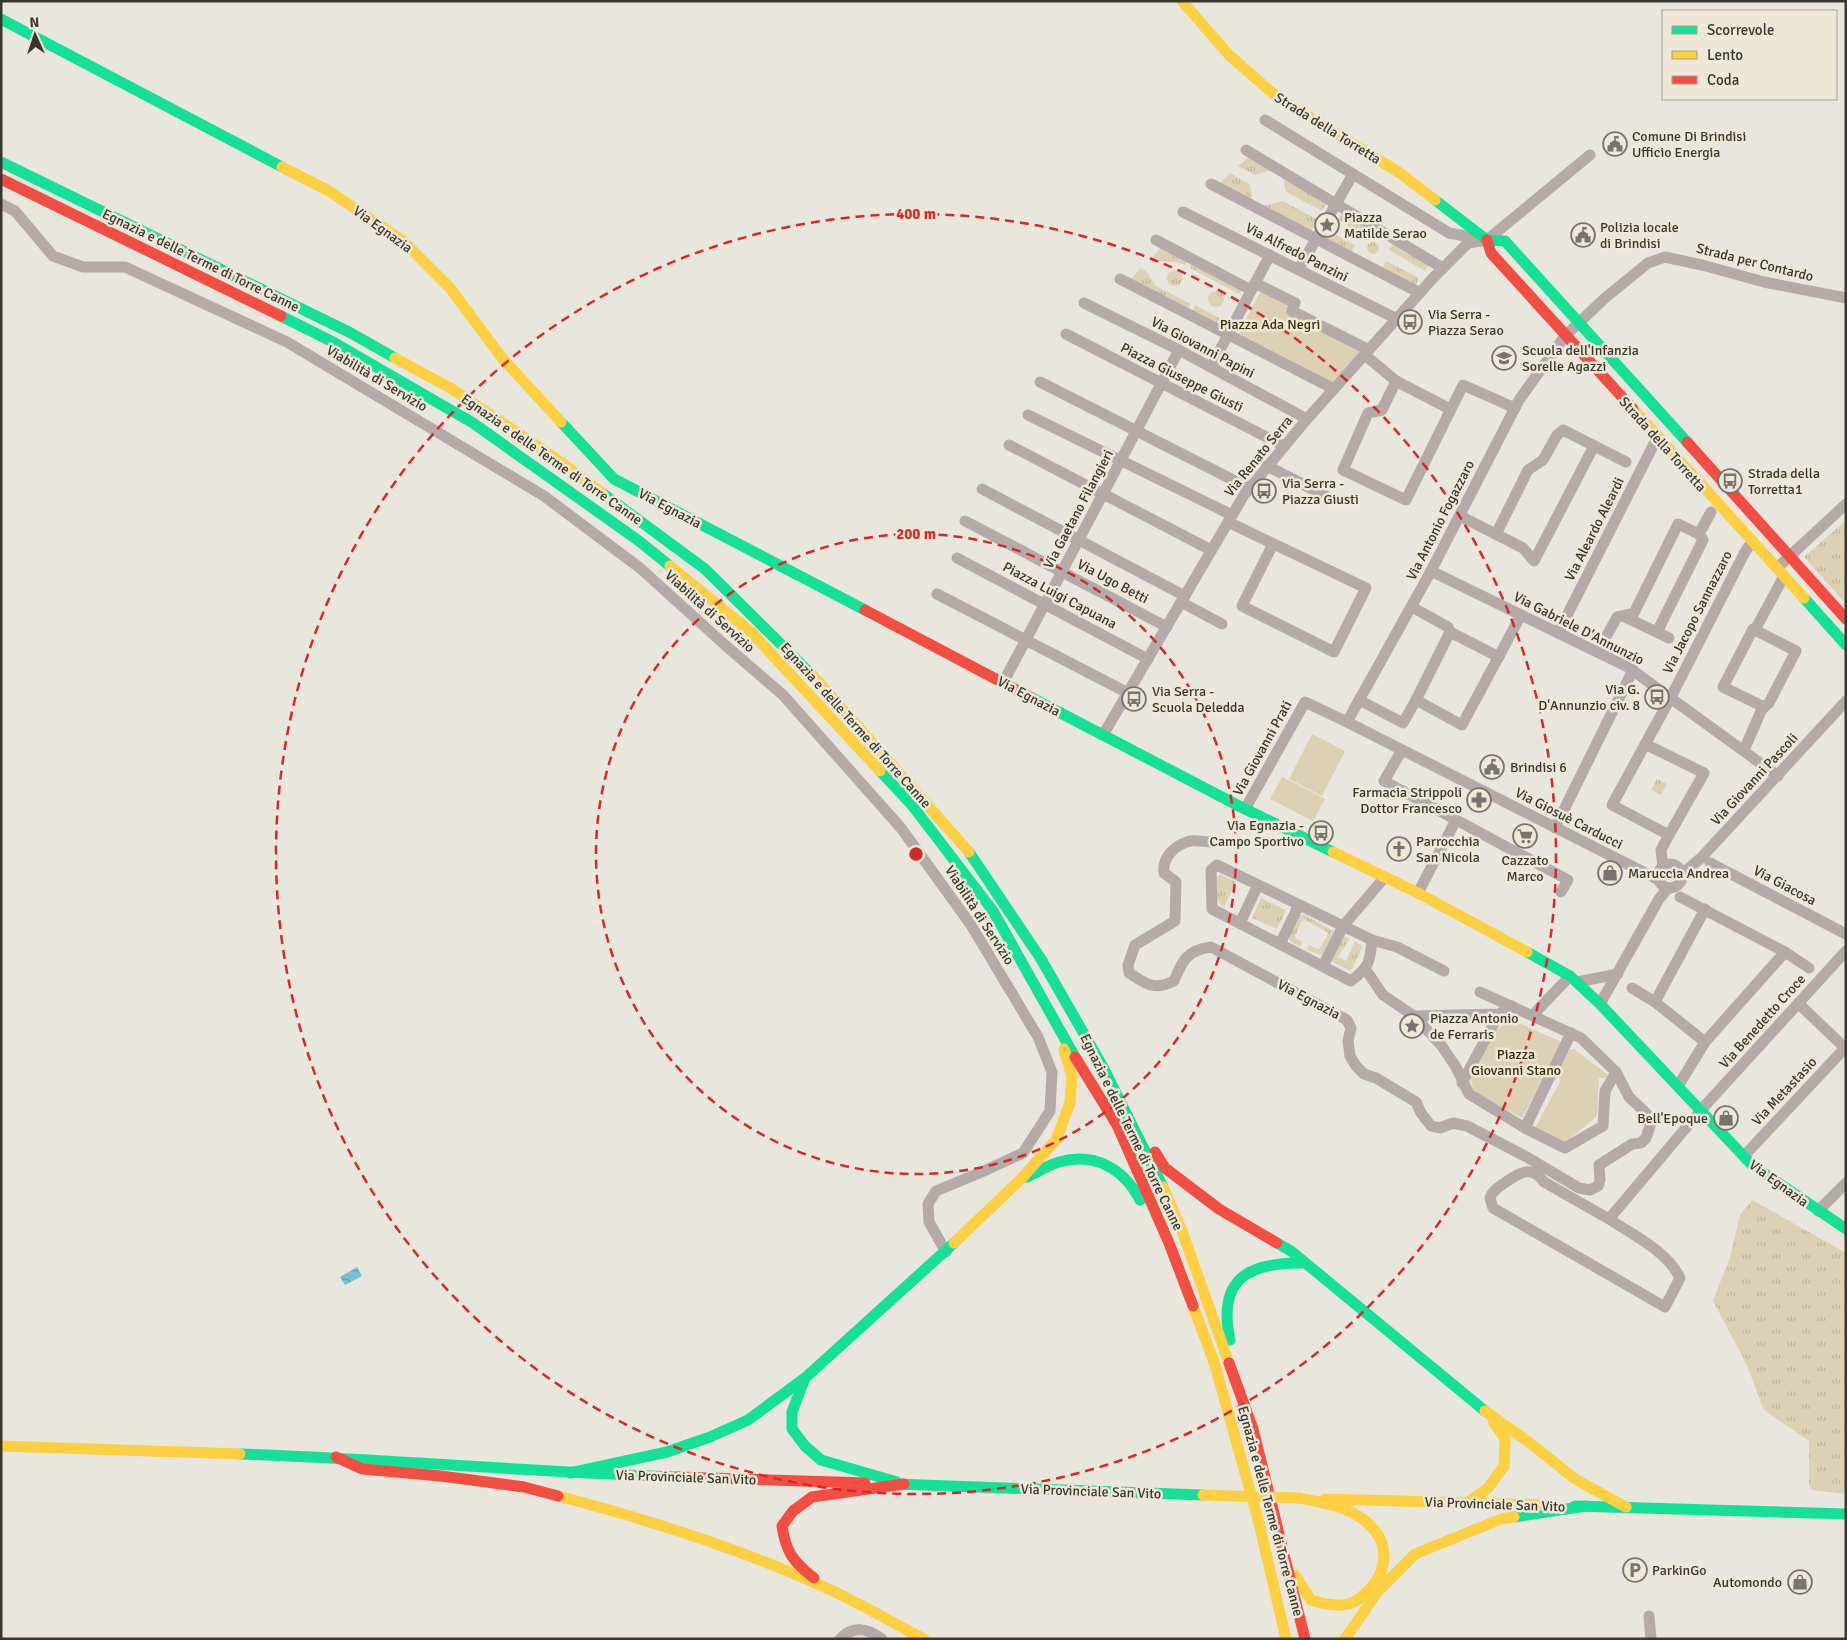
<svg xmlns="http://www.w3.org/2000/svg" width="1847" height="1640" font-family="Signika,sans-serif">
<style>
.grass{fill:url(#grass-tufts)}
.park{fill:#ded1b3}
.water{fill:url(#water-waves)}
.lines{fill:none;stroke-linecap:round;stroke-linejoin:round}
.street{stroke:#b6aaa9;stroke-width:11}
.fast{stroke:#16e098;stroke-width:11}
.slow{stroke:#ffcf43;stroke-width:11}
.jam{stroke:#f24e42;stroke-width:11}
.slow-bridge{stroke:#ffcf43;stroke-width:11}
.ring{fill:none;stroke:#d62828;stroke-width:2.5;stroke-dasharray:9 6}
.labels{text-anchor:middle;stroke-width:5;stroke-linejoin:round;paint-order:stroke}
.street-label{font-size:14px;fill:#38362f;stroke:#efe8d7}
.poi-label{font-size:14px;fill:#38362f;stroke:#efe8d7;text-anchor:start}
.park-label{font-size:14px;fill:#3a2c06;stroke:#efe8d7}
.centre{fill:#d62828;stroke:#efe8d7;stroke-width:2.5}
.ring-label{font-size:15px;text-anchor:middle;font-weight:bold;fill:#d62828;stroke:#efe8d7;stroke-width:5;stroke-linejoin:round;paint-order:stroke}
</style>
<defs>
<pattern id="grass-tufts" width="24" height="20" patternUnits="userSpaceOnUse" patternTransform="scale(1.25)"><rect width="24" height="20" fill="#ded1b3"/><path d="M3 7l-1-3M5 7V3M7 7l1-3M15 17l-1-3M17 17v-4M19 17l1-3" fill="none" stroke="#bfb49a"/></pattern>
<pattern id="water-waves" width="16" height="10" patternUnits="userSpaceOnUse" patternTransform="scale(1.25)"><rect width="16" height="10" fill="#76c1d6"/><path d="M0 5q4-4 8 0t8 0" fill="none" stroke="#629eae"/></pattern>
</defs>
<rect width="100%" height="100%" fill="#e9e6dd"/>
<g class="grass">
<polygon points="1250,156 1272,170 1255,175 1238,166"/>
<polygon points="1230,173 1250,184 1252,201 1219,184"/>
<polygon points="1283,177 1327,203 1322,211 1286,192"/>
<polygon points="1283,201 1318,220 1311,231 1264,206"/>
<polygon points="1342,212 1367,227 1363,234 1338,220"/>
<polygon points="1331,232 1355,245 1351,252 1327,239"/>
<circle cx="1373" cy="248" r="6"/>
<polygon points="1393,243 1429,264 1425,271 1389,250"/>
<path d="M1161 247 1188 260 1185 265C1174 259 1162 264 1151 259Z"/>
<polygon points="1386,261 1419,278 1415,286 1382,269"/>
<polygon points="1192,263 1242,289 1239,294 1190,268"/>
<polygon points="1141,268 1146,271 1156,286 1191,304 1188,308 1131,279"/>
<circle cx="1175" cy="278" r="8"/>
<circle cx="1216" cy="299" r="8"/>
<polygon points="1195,305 1225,321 1222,326 1193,311"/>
<polygon points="1844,522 1846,524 1846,604 1804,557"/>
<polygon points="1657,779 1667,784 1661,795 1651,790"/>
<path d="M1220 874 1236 882 1224 907C1214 901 1216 889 1216 878Z"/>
<polygon points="1261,898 1286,910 1277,929 1252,918"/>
<polygon points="1301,915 1304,915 1334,931 1324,953 1321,955 1307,950 1309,945 1318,949 1320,948 1328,934 1327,932 1305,920 1302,921 1295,936 1296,938 1303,942 1300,947 1290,941 1289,935 1299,916"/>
<polygon points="1342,936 1350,938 1338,957 1346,961 1355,941 1362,946 1362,948 1352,969 1349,970 1331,961"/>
<polygon points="1752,1200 1846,1253 1846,1494 1812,1490 1809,1484 1809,1441 1764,1410 1746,1363 1713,1301 1730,1257 1740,1215"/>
</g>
<g class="park">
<polygon points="1261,290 1292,306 1362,350 1330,384 1238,335"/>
<polygon points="1312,734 1345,751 1322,796 1289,779"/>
<polygon points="1282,777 1325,799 1313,821 1270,799"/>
<polygon points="1516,1022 1560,1041 1563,1044 1522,1118 1481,1096 1473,1089 1471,1079 1497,1029 1506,1023"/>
<polygon points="1570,1049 1574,1049 1608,1075 1606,1078 1599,1078 1597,1115 1595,1118 1567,1141 1563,1143 1537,1130 1536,1126 1561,1080 1557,1077 1556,1073"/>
</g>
<polygon class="water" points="357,1267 362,1276 345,1285 340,1277"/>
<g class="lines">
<g class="street">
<polyline points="1265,120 1449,233 1487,240 1590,155"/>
<polyline points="1246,150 1443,268"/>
<polyline points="1211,184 1420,293"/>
<polyline points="1,204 15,211 53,256 83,267 125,267 287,342 544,496 640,568 725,645 783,695 901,828 971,925 1038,1037 1052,1072 1050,1111 1023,1153 984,1171 936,1191 928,1204 929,1222 946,1252"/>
<polyline points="1183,212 1397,319"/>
<polyline points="1156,240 1251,290"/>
<polyline points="1299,269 1353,174"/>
<polyline points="1120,279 1334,389"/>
<polyline points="1255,283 1295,303 1292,311 1369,350"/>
<polyline points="1084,303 1179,350 1307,419"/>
<polyline points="1066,334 1284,446"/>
<polyline points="1365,355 1396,381"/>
<polyline points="1211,367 1270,255"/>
<polyline points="1040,382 1249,488"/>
<polyline points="1450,409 1396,381 1382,410 1368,413 1343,470 1406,500 1463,385 1515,408"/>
<polyline points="1028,415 1232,515"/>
<polyline points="1009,445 1211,550"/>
<polyline points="1267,466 1326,496"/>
<polyline points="982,489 1185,596"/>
<polyline points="1460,516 1523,548 1534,561 1594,446"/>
<polyline points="965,521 1167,627"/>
<polyline points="1228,522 1366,588 1334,652 1242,606 1273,544"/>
<polyline points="1496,534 1528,470 1543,460 1557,435 1563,430 1626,462"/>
<polyline points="957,558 1148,659"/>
<polyline points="1777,568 1846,504"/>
<polyline points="1431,571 1628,667 1778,776"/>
<polyline points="937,594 1128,693"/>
<polyline points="1181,602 1222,624"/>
<polyline points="1412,607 1448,627 1450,632"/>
<polyline points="1623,616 1669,638"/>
<polyline points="1755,630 1784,576"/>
<polyline points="1657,632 1703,540 1699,534"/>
<polyline points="1558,633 1657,438"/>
<polyline points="1598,652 1617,617 1634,613 1678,524 1699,534 1711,512"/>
<polyline points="1003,683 1179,350"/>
<polyline points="1359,700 1403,723 1416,700 1450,632 1499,657"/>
<polyline points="1416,700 1462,725 1521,615"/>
<polyline points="1347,722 1431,571 1519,400 1565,336 1605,298 1648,263 1665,257 1702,265 1764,282 1846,298"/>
<polyline points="1103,735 1244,495 1307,419 1434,277 1468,243 1487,240"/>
<polyline points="1645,744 1704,773 1669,835 1612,805 1671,697 1745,552 1752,542"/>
<polyline points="1402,750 1384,781 1568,880 1561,892"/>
<polyline points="1744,750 1762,709 1769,703 1796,651 1753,629 1723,687 1764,707"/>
<polyline points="1245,809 1305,702 1347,722 1659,880"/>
<polyline points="1555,828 1633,670"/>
<path d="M1211 842C1205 842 1196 840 1190 841 1175 845 1162 857 1164 873L1176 882 1175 921 1135 945 1128 965 1129 973C1147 984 1153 991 1174 981 1182 961 1187 950 1211 947L1347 1020 1351 1028 1348 1041 1350 1056 1356 1066 1364 1074 1376 1078 1416 1102 1421 1113 1431 1126 1440 1128 1453 1123 1467 1126 1525 1156 1579 1188 1590 1190 1598 1186 1600 1180 1599 1165 1632 1144 1641 1143 1646 1138 1650 1126 1647 1114 1629 1097 1616 1072 1581 1038 1480 992"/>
<polyline points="1710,863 1846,934"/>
<circle cx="1670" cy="876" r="12"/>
<path d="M1217 865 1372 940C1370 963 1369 967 1351 981L1212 909 1211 870Z"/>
<polyline points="1663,867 1661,850 1669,835"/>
<polyline points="1681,875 1701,858 1846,701"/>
<polyline points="1418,893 1456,820"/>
<polyline points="1680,897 1785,952 1809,968"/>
<polyline points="1240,923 1258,885"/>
<polyline points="1372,940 1397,947 1444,971"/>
<polyline points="1280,944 1299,905"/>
<polyline points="1323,966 1343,926 1385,877"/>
<polyline points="1366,970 1383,995 1414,1016 1499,1014 1512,1006"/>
<polyline points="1577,982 1618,974"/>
<polyline points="1632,988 1655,1002 1705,1042"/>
<polyline points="1655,1002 1705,909"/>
<polyline points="1600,1004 1659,899 1668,888"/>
<polyline points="1799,1004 1846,1049"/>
<polyline points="1533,1015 1570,976"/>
<polyline points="1414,1016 1441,1045 1456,1067 1469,1094 1525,1128 1565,1148 1603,1126 1605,1091 1616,1072"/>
<polyline points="1462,1083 1499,1014"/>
<polyline points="1678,1086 1705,1042 1785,952"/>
<polyline points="1525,1128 1571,1033"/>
<polyline points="1744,1156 1846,1047"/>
<polyline points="1818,1211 1846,1183"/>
<path d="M1609 1219C1633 1235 1667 1251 1680 1278L1665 1307 1493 1208 1490 1198C1493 1190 1499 1187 1506 1182 1520 1172 1532 1165 1544 1182L1609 1219 1701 1110 1846 951"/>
<polyline points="1649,1616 1651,1639"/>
<path d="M840 1639C853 1625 868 1628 882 1639"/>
</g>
<g class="fast">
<polyline points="1,19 282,167"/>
<polyline points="1,162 349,332 395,358"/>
<polyline points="1435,200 1487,240 1505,241 1687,442"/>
<polyline points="281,316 333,342 473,423 639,541 670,566"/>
<polyline points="561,422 614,479 865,610"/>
<polyline points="602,493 705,569 813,676"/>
<polyline points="1804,598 1846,645"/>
<polyline points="1030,697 1241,807 1333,852"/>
<polyline points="880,771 911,804 993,911 1075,1057"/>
<polyline points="969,852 1041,959 1103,1067 1163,1187"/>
<polyline points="1527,952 1570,976 1600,1004 1752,1165 1846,1229"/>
<path d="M1027 1177C1038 1172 1048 1165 1059 1162 1095 1152 1124 1169 1140 1200"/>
<polyline points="1277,1243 1291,1251 1485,1411"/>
<path d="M1230 1340C1217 1279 1248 1262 1304 1263"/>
<polyline points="805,1378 792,1412 792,1429 805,1446 821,1460 897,1482"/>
<path d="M240 1454C386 1459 532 1472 678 1477"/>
<polyline points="570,1473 667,1452 710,1437 748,1420 805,1378 954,1243"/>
<polyline points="895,1484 1203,1495"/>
<polyline points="1575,1506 1846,1514"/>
<polyline points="1514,1517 1586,1506"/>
</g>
<g class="slow">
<polyline points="1182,1 1229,55 1278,98 1400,173 1435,200"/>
<polyline points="282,167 329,191 402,240 450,288 502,358 561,422"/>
<polyline points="395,358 452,389 552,456 602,493"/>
<polyline points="1633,409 1804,598"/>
<polyline points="670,566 751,632 880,771"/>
<polyline points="813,676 969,852"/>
<polyline points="1333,852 1418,893 1527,952"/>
<polyline points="1163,1187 1182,1231 1229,1363"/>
<polyline points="954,1243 1021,1179 1056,1140 1070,1103 1072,1077 1064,1049"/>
<polyline points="1193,1306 1215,1365 1259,1523 1286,1639"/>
<polyline points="1485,1411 1530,1443 1575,1479 1626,1507"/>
<polyline points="1,1446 240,1454"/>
<path d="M558 1496C650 1520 750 1552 837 1593 866 1607 895 1624 924 1639"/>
<polyline points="1325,1499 1549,1505"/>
<polyline points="1467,1503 1488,1488 1504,1466 1505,1439 1493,1421"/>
<path d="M1295 1575 1311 1600C1323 1604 1336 1607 1349 1604 1357 1602 1364 1595 1370 1589 1390 1566 1389 1539 1364 1520 1346 1506 1321 1502 1299 1498"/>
<polyline points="1345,1639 1378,1591 1415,1554 1501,1519 1514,1517"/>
</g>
<g class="jam">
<polyline points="1,179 281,316"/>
<polyline points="1487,240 1491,253 1633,409"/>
<polyline points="1687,442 1846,619"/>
<polyline points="865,610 1030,697"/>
<polyline points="1075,1057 1117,1125 1169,1243 1193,1306"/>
<polyline points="1155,1152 1165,1168 1219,1209 1277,1243"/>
<polyline points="1229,1363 1253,1429 1305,1639"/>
<polyline points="336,1457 362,1469 441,1476 524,1487 558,1496"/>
<polyline points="678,1477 865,1483"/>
<path d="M814 1578C793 1562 786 1552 782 1526L793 1511 812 1497 904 1484"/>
</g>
<polyline class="slow-bridge" points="1203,1495 1299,1498"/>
</g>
<g class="ring">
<circle cx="916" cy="854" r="320"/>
<circle cx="916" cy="854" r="640"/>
</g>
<defs>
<g id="civic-ring" transform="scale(1.25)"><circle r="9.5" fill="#efe8d7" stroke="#76746c" stroke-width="1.5"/><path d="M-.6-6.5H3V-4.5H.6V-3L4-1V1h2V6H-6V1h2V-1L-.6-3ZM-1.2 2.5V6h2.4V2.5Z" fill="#76746c"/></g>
<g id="sight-ring" transform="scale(1.25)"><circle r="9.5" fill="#efe8d7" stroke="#76746c" stroke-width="1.5"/><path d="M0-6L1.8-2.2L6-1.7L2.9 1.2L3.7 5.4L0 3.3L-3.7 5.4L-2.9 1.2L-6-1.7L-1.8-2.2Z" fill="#76746c"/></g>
<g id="bus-ring" transform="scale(1.25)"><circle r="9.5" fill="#efe8d7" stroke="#76746c" stroke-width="1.5"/><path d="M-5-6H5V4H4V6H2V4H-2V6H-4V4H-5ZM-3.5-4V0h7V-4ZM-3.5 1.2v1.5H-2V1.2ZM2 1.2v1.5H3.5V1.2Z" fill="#76746c"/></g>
<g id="school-ring" transform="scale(1.25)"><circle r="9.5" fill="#efe8d7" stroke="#76746c" stroke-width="1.5"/><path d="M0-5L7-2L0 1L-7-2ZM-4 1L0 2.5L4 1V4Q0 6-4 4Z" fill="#76746c"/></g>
<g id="pharmacy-ring" transform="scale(1.25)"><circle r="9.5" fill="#efe8d7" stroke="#76746c" stroke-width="1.5"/><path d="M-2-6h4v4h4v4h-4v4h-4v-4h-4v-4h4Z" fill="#76746c"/></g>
<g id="supermarket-ring" transform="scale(1.25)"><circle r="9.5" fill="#efe8d7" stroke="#76746c" stroke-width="1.5"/><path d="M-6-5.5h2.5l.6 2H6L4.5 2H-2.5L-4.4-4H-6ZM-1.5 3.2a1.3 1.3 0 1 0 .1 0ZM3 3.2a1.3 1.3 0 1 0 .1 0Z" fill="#76746c"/></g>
<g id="church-ring" transform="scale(1.25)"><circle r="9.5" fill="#efe8d7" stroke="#76746c" stroke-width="1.5"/><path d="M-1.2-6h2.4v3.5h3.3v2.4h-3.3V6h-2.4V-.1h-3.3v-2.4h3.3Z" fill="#76746c"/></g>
<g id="shop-ring" transform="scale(1.25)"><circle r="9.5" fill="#efe8d7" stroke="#76746c" stroke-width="1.5"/><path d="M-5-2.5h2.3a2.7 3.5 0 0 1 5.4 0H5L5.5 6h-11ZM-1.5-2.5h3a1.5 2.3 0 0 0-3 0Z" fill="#76746c"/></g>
<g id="parking-ring" transform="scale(1.25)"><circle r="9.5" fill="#efe8d7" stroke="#76746c" stroke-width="1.5"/><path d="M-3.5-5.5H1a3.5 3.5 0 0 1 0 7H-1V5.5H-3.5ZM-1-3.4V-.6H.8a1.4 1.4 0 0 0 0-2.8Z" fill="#76746c"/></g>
</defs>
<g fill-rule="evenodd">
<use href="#civic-ring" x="1615" y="144"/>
<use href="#sight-ring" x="1327" y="225"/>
<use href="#civic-ring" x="1583" y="235"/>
<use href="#bus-ring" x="1410" y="322"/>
<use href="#school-ring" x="1504" y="358"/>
<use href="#bus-ring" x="1730" y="481"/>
<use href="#bus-ring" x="1264" y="491"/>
<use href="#bus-ring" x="1657" y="697"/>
<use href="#bus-ring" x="1134" y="699"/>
<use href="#civic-ring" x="1492" y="767"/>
<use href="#pharmacy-ring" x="1479" y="800"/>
<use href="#bus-ring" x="1321" y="833"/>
<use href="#supermarket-ring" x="1525" y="836"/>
<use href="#church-ring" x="1399" y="849"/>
<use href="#shop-ring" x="1610" y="873"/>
<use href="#sight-ring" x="1412" y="1026"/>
<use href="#shop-ring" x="1726" y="1118"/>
<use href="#parking-ring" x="1635" y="1570"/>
<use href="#shop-ring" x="1800" y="1582"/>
</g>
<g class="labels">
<g class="street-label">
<text transform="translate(1328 128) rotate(32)" y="5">Strada della Torretta</text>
<text transform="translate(383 229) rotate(36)" y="5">Via Egnazia</text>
<text transform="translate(1297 252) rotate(27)" y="5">Via Alfredo Panzini</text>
<text transform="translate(201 260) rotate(26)" y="5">Egnazia e delle Terme di Torre Canne</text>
<text transform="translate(1755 262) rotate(14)" y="5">Strada per Contardo</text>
<text transform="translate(1203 347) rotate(28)" y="5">Via Giovanni Papini</text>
<text transform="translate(1182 377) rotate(27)" y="5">Piazza Giuseppe Giusti</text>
<text transform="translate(377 378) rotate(31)" y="5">Viabilità di Servizio</text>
<text transform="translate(1663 444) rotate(48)" y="5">Strada della Torretta</text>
<text transform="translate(1258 456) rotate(-51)" y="5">Via Renato Serra</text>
<text transform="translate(552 459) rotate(35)" y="5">Egnazia e delle Terme di Torre Canne</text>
<text transform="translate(670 508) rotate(28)" y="5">Via Egnazia</text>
<text transform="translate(1078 509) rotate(-62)" y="5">Via Gaetano Filangieri</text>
<text transform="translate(1440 520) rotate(-63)" y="5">Via Antonio Fogazzaro</text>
<text transform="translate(1594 529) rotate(-63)" y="5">Via Aleardo Aleardi</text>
<text transform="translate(1113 581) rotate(28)" y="5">Via Ugo Betti</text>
<text transform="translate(1060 595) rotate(28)" y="5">Piazza Luigi Capuana</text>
<text transform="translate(710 611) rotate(42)" y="5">Viabilità di Servizio</text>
<text transform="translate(1697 612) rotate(-63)" y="5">Via Jacopo Sannazzaro</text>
<text transform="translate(1579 628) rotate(27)" y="5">Via Gabriele D'Annunzio</text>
<text transform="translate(1029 696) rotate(28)" y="5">Via Egnazia</text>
<text transform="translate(856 725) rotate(48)" y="5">Egnazia e delle Terme di Torre Canne</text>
<text transform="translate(1262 748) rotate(-61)" y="5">Via Giovanni Prati</text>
<text transform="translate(1754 779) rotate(-47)" y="5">Via Giovanni Pascoli</text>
<text transform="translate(1569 818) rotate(27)" y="5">Via Giosuè Carducci</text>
<text transform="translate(1785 885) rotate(28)" y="5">Via Giacosa</text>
<text transform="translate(980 915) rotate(57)" y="5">Viabilità di Servizio</text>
<text transform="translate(1309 999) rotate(28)" y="5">Via Egnazia</text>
<text transform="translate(1762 1021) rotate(-48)" y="5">Via Benedetto Croce</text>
<text transform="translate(1784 1091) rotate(-47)" y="5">Via Metastasio</text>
<text transform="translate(1132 1132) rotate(64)" y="5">Egnazia e delle Terme di Torre Canne</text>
<text transform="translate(1779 1183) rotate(36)" y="5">Via Egnazia</text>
<text transform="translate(686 1477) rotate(2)" y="5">Via Provinciale San Vito</text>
<text transform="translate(1091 1491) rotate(2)" y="5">Via Provinciale San Vito</text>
<text transform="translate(1495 1504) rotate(2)" y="5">Via Provinciale San Vito</text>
<text transform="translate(1271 1511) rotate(75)" y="5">Egnazia e delle Terme di Torre Canne</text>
</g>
<g class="poi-label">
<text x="1632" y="141">Comune Di Brindisi<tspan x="1632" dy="16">Ufficio Energia</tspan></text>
<text x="1344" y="222">Piazza<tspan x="1344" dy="16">Matilde Serao</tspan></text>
<text x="1600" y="232">Polizia locale<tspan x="1600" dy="16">di Brindisi</tspan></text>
<text x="1428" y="319">Via Serra -<tspan x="1428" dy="16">Piazza Serao</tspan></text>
<text x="1522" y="355">Scuola dell'Infanzia<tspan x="1522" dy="16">Sorelle Agazzi</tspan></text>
<text x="1748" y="478">Strada della<tspan x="1748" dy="16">Torretta1</tspan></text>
<text x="1282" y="488">Via Serra -<tspan x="1282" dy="16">Piazza Giusti</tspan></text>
<text x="1640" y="694" text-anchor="end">Via G.<tspan x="1640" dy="16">D'Annunzio civ. 8</tspan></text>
<text x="1152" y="696">Via Serra -<tspan x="1152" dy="16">Scuola Deledda</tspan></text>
<text x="1510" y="772">Brindisi 6</text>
<text x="1462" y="797" text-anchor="end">Farmacia Strippoli<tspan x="1462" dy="16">Dottor Francesco</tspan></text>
<text x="1304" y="830" text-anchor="end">Via Egnazia -<tspan x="1304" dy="16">Campo Sportivo</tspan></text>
<text x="1416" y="846">Parrocchia<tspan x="1416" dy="16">San Nicola</tspan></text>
<text x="1525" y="865" text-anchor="middle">Cazzato<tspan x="1525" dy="16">Marco</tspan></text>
<text x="1628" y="878">Maruccia Andrea</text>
<text x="1430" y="1023">Piazza Antonio<tspan x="1430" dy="16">de Ferraris</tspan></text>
<text x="1708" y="1123" text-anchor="end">Bell'Epoque</text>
<text x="1652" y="1575">ParkinGo</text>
<text x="1782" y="1587" text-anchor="end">Automondo</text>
</g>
<g class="park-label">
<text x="1270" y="329">Piazza Ada Negri</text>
<text x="1516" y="1059">Piazza<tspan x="1516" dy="16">Giovanni Stano</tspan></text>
</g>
</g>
<circle cx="916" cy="854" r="8" class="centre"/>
<g class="ring-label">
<text x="916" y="219">400 m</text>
<text x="916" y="539">200 m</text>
</g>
<rect width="1847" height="1640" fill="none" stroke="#38362f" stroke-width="5"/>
<rect x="1662" y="10" width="175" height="90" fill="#efe8d7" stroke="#a6a194"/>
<rect x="1672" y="26" width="25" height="8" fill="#16e098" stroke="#a6a194"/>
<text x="1707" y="35" font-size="15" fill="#38362f">Scorrevole</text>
<rect x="1672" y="51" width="25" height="8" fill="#ffcf43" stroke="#a6a194"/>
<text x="1707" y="60" font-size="15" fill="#38362f">Lento</text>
<rect x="1672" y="76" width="25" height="8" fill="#f24e42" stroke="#a6a194"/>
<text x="1707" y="85" font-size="15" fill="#38362f">Coda</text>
<g transform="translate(35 35) rotate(357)" stroke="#efe8d7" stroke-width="4" paint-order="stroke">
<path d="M0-4L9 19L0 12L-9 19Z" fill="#38362f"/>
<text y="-8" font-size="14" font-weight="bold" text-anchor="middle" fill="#38362f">N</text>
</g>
</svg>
